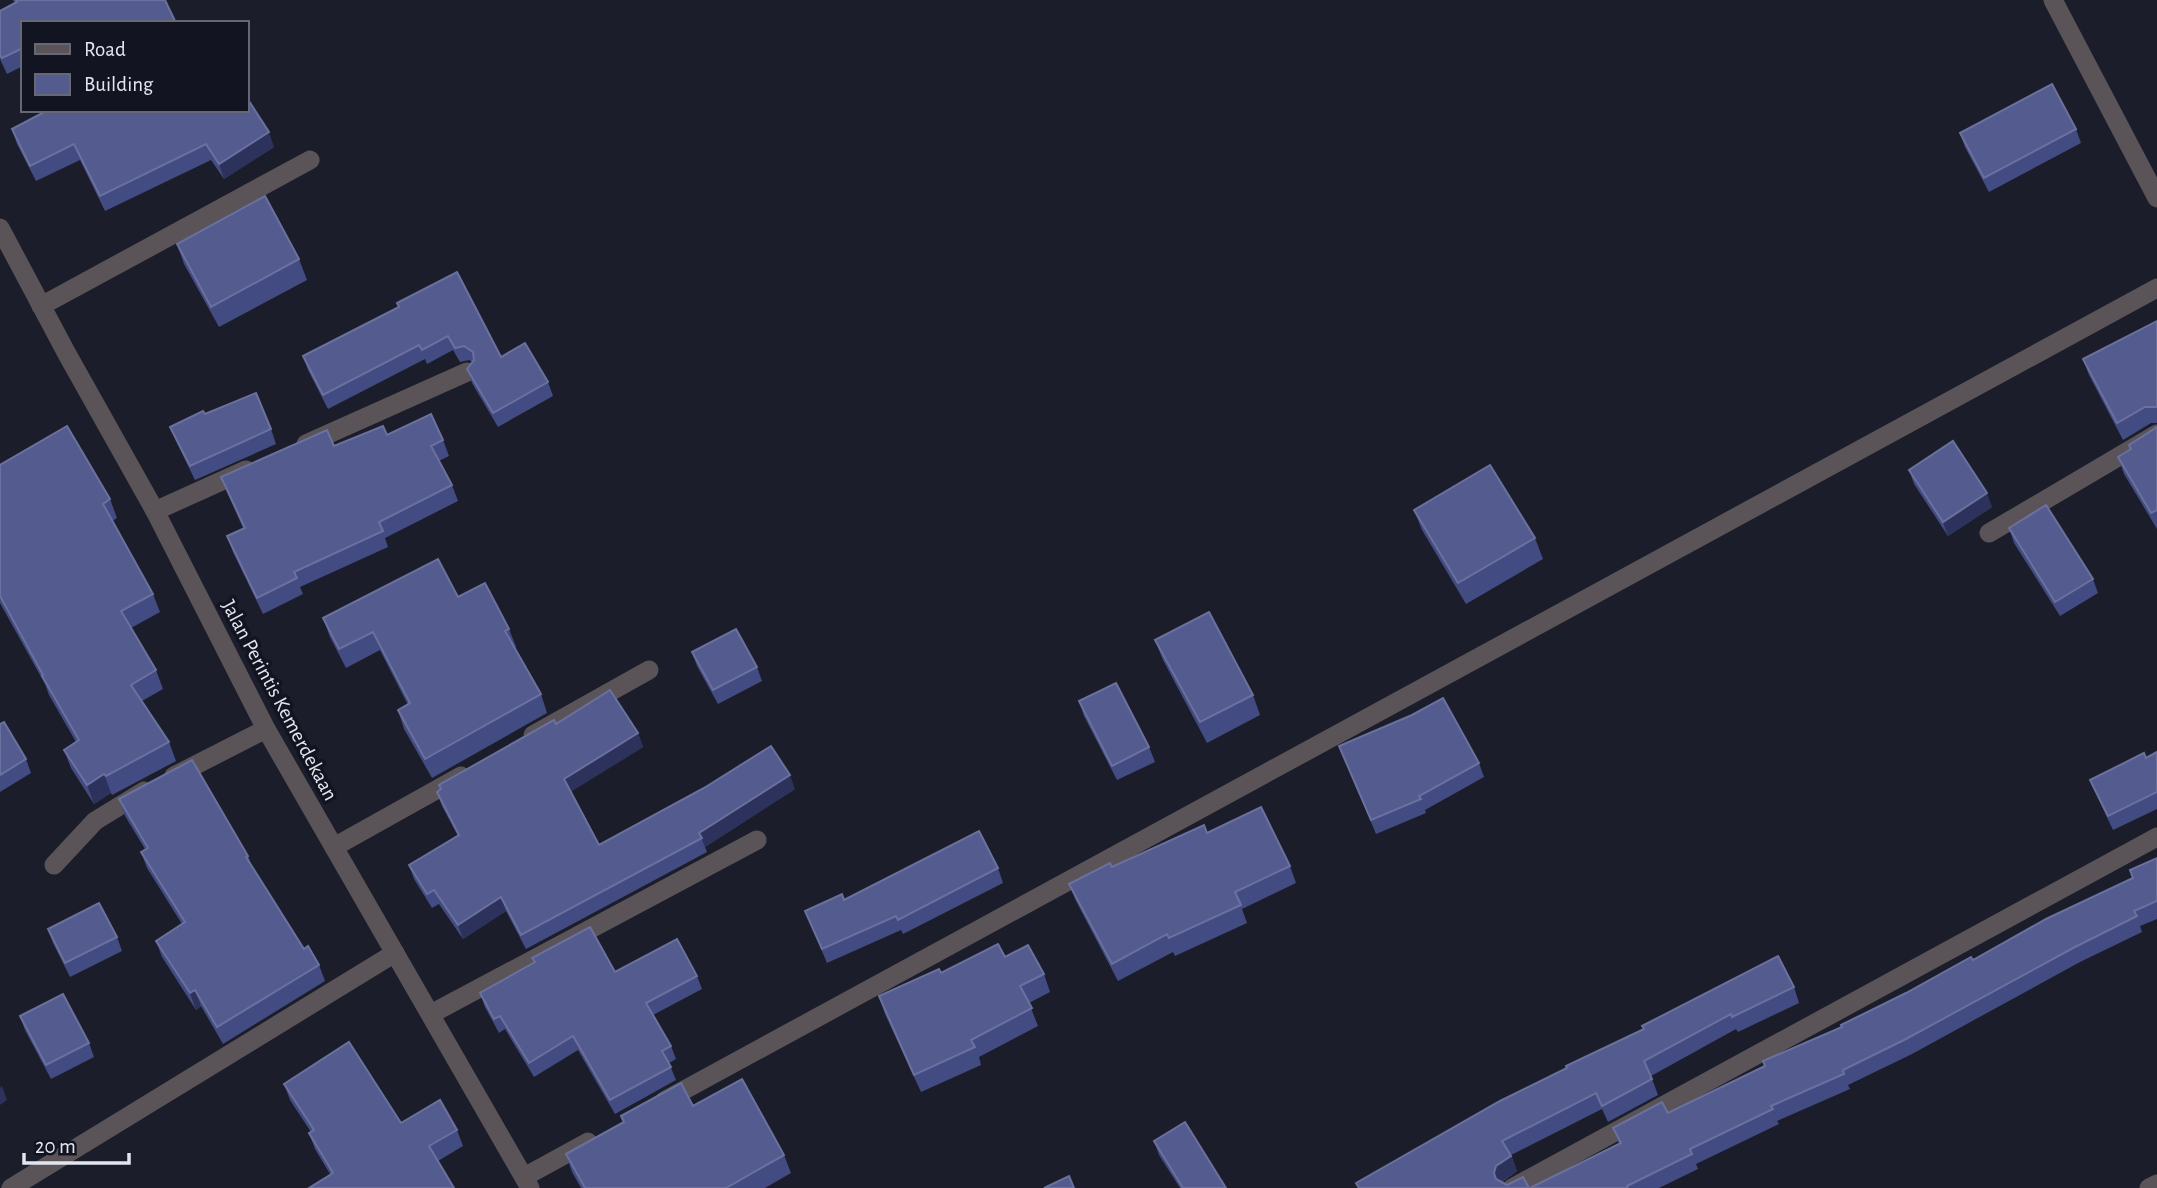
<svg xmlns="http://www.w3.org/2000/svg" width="2157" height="1188" font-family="'Alegreya Sans',sans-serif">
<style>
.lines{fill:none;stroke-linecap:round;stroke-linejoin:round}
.minor{stroke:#5a5458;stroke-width:19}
.tertiary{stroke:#5a5458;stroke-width:19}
.wall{fill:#434b83}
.shaded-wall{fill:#2c325b}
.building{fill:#545b8f;stroke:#6b719e;stroke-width:2}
.labels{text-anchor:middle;stroke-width:7;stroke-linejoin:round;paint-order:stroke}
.street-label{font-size:21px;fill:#e4e6ef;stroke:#121521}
</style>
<rect width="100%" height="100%" fill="#1b1e2a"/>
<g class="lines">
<g class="minor">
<polyline points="2053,0 2157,198"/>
<polyline points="41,306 310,160"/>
<polyline points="306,444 467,372"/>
<polyline points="155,511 246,470"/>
<polyline points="1989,533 2157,434"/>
<polyline points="533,735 649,670"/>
<polyline points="174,776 266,729"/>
<polyline points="334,847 461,776"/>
<polyline points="54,865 95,821 144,791"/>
<polyline points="431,1014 757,840"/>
<polyline points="664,1101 2157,288"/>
<polyline points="524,1177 588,1142"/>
<polyline points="11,1188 395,953"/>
<polyline points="1512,1188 2157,837"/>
<polyline points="2149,1188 2157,1184"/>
</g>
<polyline class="tertiary" points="0,228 67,354 155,511 266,729 530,1188"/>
</g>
<g class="wall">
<polygon points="13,0 165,0 23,23 23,66 7,74 0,59 0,11 15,4"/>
<polygon points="12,129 274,147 224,179 211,160 105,211 80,160 36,181 17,144"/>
<polygon points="2076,129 2081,143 1989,192 1965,147 1960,133"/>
<polygon points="177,244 299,259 307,280 219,327 184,264"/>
<polygon points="399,307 501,357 548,382 553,396 498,427 472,383 467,369 472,362 469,360 460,362 453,350 427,364 425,359 328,409 308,370 303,356"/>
<polygon points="2157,321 2157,423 2151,423 2123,440 2089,375 2083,359"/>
<polygon points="170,427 271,429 276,444 195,480 176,441"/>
<polygon points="2157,427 2157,529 2124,474 2118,457 2131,449 2129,445"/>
<polygon points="443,440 449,456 439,461 452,485 458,501 385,538 388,547 300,587 303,594 263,614 233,552 227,536 243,528 227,492 221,477 334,446"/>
<polygon points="0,465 110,499 117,518 112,521 153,594 160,612 131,628 156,670 163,689 142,701 169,742 176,761 112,795 111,793 94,804 71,768 64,750 76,742 49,695 45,684 0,603"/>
<polygon points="1909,470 1992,507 1948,536 1914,484"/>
<polygon points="1414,510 1535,538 1543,559 1466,604 1422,530"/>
<polygon points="2009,528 2093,579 2098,593 2060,616 2014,543"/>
<polygon points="458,597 509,629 516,647 515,648 541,694 547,713 432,778 404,729 398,710 408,705 380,650 346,668 330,637 323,618"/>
<polygon points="1155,640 1253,695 1260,715 1207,743 1163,660"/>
<polygon points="692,652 757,667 762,681 718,704 697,666"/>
<polygon points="1079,701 1149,747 1155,762 1117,780 1084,716"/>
<polygon points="0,724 26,759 31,773 0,792"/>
<polygon points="556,724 638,733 643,747 570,792 599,845 795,789 705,847 707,852 526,949 506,911 463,939 439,904 432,908 414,879 409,865 458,836 442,806 437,792 440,790 439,785"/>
<polygon points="1339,746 1479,763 1484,777 1425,810 1426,813 1376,834"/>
<polygon points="2157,752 2157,809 2113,830 2096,794 2090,780 2146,758"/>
<polygon points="119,799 248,856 253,869 304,949 319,965 325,981 223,1044 201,1006 196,1010 162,957 156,941 182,924 147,868 141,852 145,849 125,816"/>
<polygon points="1207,833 1290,866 1296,883 1242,909 1247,923 1175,956 1173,952 1118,981 1076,901 1069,884"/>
<polygon points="2157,858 2157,919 2140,926 2142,932 2080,962 1912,1054 1848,1085 1850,1089 1777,1121 1779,1124 1696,1164 1698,1169 1659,1188 1530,1188 1619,1144 1613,1128 1668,1113 1764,1066 2133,878 2130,870"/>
<polygon points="998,868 1003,883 903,934 901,930 827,963 805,911 844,900"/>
<polygon points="48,929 117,937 122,951 70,977 53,943"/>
<polygon points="1005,957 1044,974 1050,992 1029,1003 1038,1026 979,1057 981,1065 921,1092 885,1014 879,996 941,973"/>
<polygon points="532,958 615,972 697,976 702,989 653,1015 671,1046 676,1059 669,1063 676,1080 615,1114 578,1050 534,1077 505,1029 499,1033 485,1007 480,993 534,962"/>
<polygon points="1794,987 1799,1003 1738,1032 1736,1029 1651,1076 1658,1095 1608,1122 1602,1109 1511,1155 1517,1171 1502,1182 1507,1185 1529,1188 1358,1188 1356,1183 1500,1101"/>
<polygon points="20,1016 89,1043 94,1057 51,1079 25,1030"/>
<polygon points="284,1084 401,1123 457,1130 463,1146 438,1161 330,1174 315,1149 309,1133 311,1132 290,1100"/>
<polygon points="693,1106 784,1155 791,1173 765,1188 581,1188 572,1172 566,1154 623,1122 621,1116"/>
<polygon points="1154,1141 1226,1188 1180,1188 1159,1155"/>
</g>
<g class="shaded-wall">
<polygon points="269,132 274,147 224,179 219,164"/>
<polygon points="1987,493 1992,507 1948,536 1943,522"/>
<polygon points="638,733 643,747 569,793 564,779"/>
<polygon points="104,774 111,793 94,804 87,785"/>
<polygon points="790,775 795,789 705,847 699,833"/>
<polygon points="501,897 506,911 463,939 458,925"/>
<polygon points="195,990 201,1006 196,1010 190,993"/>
<polygon points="2,1086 7,1100 0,1105 0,1088"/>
<polygon points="1511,1156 1517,1171 1502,1181 1500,1188 1494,1173 1496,1166"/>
</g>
<g class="building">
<polygon points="16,0 165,0 176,23 23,23 23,48 2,58 0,55 0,11 17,2"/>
<polygon points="2052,84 2076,129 1984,178 1960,133"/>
<polygon points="247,98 269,132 219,164 206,144 100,196 74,144 30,166 12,129 48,110 247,110"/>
<polygon points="265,196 299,259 211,307 177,244"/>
<polygon points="457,272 501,357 525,343 548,382 493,413 467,369 474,360 473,352 464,346 455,348 448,336 422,350 419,345 323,395 303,356 399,307 397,303"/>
<polygon points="2157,321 2157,407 2145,407 2117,423 2083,359"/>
<polygon points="256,393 271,429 190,466 170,427 203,411 205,414"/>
<polygon points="431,414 443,440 431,446 452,485 379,522 383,531 294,572 297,578 257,598 227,536 245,528 221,477 327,430 334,446 383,426 387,435"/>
<polygon points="67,426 110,499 103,504 153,594 121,611 156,670 131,685 169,742 106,776 104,774 87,785 64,750 79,740 42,676 43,675 0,596 0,465"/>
<polygon points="2157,427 2157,510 2151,513 2118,457 2131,449 2129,445"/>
<polygon points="1953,441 1987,493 1943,522 1909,470"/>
<polygon points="1490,465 1535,538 1458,583 1414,510"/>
<polygon points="2046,505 2093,579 2055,602 2009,528"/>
<polygon points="438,559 458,597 485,583 509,629 505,631 541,694 425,759 398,710 410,703 373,632 339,649 323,618"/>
<polygon points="1209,612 1253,695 1200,722 1155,640"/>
<polygon points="736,629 757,667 713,690 692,652"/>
<polygon points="1116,683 1149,747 1112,766 1079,701"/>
<polygon points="610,690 638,733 564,779 599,845 704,788 771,746 790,775 699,833 702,838 521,935 501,897 458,925 434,890 427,894 409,865 459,835 437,792 441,789 439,785 554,720 556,724"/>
<polygon points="1443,698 1479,763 1419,796 1421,799 1371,820 1339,746 1412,715"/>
<polygon points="4,722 26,759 0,775 0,724"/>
<polygon points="2157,752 2157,792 2108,816 2090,780 2144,753 2146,758"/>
<polygon points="192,760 248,856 246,857 304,949 308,946 319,965 217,1027 195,990 190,993 156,941 185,922 141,852 148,848 119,799"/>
<polygon points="1261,807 1290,866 1235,892 1241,905 1169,938 1167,934 1112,964 1069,884 1110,863 1112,867 1204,825 1207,833"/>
<polygon points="979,831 998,868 898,920 896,916 822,949 805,911 842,894 844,900"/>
<polygon points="2157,858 2157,901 2134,911 2137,916 2075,947 1906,1039 1843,1070 1844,1074 1771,1106 1773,1109 1690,1149 1692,1154 1627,1186 1628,1188 1530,1188 1621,1143 1613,1128 1662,1102 1668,1113 1765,1066 1763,1061 1842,1027 1841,1025 1906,993 1971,957 1973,960 2046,919 2133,878 2130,870"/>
<polygon points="99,903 117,937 65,963 48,929"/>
<polygon points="590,927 615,972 677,939 697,976 646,1003 671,1046 662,1051 671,1067 610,1100 573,1036 529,1063 500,1016 494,1019 480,993 535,962 532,958"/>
<polygon points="998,944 1005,957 1028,945 1044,974 1020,986 1032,1008 971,1040 975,1047 914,1075 879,996 939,969 941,973"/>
<polygon points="1778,956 1794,987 1732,1017 1731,1014 1644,1061 1652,1079 1602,1106 1596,1093 1502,1141 1511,1156 1496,1166 1494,1173 1496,1179 1507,1185 1523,1177 1529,1188 1359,1188 1356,1183 1500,1101 1567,1068 1566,1066 1644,1029 1642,1026"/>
<polygon points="63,994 89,1043 46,1065 20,1016"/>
<polygon points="349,1042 401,1123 440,1100 457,1130 429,1146 454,1188 309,1188 333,1173 309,1133 314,1130 284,1084"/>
<polygon points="742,1079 784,1155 726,1188 585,1188 566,1154 624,1122 621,1116 681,1083 693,1106"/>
<polygon points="1185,1122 1226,1188 1183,1188 1154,1141"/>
<polygon points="1069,1176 1074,1188 1044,1188"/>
</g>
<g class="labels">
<g class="street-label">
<text transform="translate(280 700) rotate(62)" y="7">Jalan Perintis Kemerdekaan</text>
</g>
</g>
<rect x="21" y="21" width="228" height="91" fill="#121521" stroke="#666973" stroke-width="2"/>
<rect x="35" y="44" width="35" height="10" fill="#5a5458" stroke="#666973" stroke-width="2"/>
<text x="84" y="56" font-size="21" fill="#e4e6ef">Road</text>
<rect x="35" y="74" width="35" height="21" fill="#545b8f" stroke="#666973" stroke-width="2"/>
<text x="84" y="91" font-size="21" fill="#e4e6ef">Building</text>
<path d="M24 1153v10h105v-10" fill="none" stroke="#e4e6ef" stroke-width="3.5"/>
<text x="35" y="1153" font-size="21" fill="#e4e6ef" stroke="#121521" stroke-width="5" paint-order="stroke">20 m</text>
</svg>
